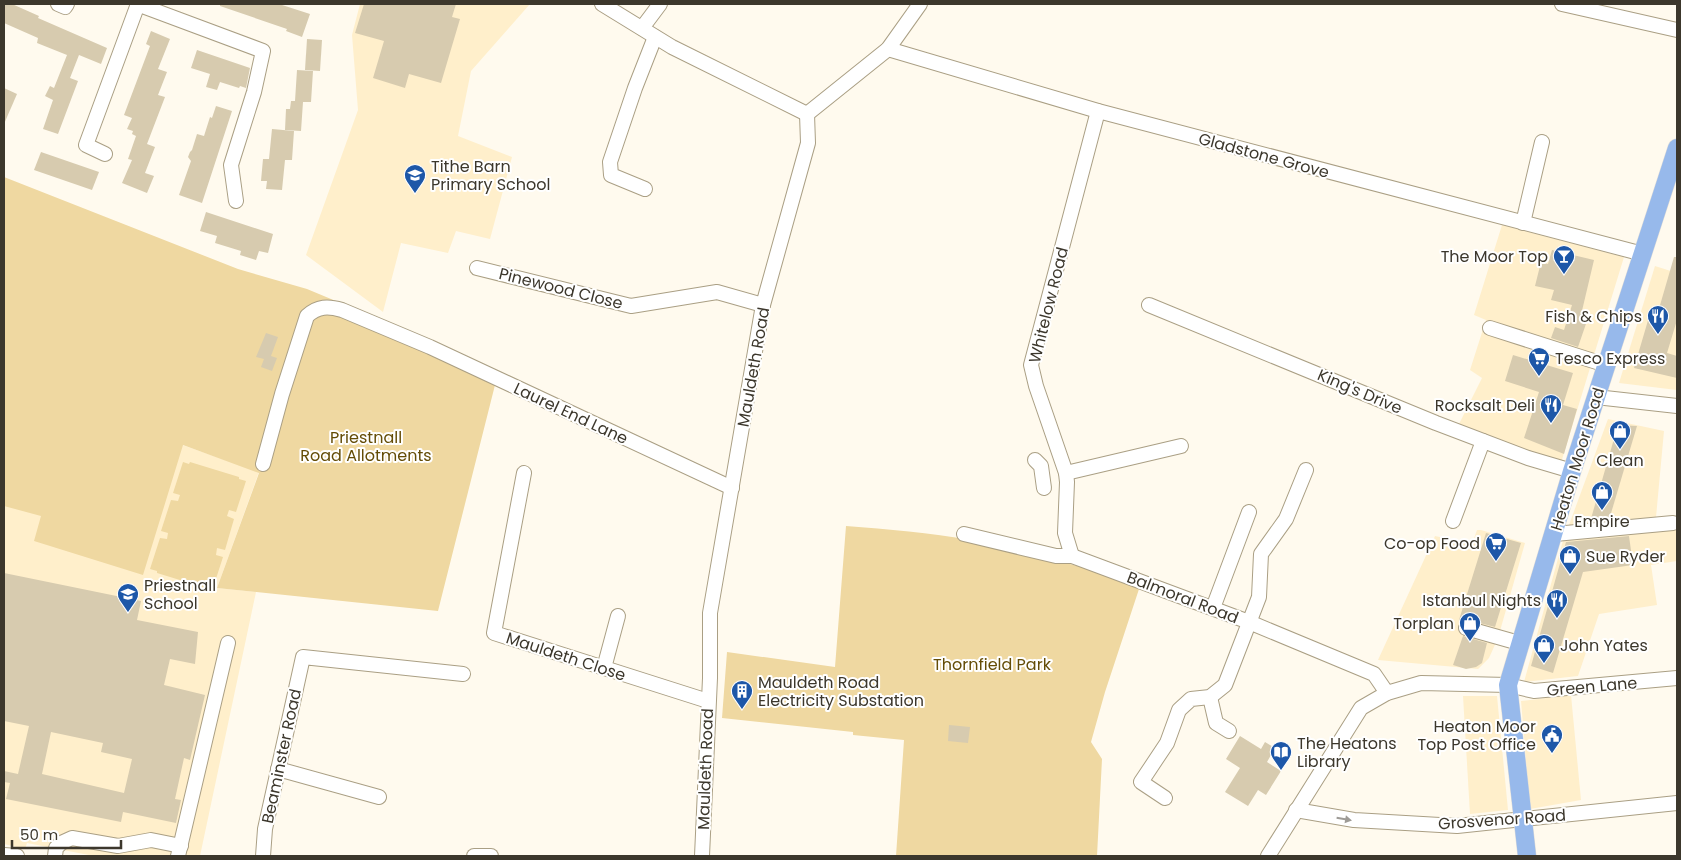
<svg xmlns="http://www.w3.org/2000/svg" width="1681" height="860" font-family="Poppins,sans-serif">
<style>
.built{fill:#ffefcb}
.green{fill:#efd8a1}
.building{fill:#d7cbaf;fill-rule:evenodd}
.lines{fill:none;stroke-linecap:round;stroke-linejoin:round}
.minor-casing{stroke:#aa9f84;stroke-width:16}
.major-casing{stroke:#dcdbd9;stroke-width:19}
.minor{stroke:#fff;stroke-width:14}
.major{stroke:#97b9eb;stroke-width:18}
.oneway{fill:#9e9b96}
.labels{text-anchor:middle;stroke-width:4;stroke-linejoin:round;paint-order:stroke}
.street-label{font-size:16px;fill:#3c372c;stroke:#fff}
.poi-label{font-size:16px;fill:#3c372c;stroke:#fff;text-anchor:start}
.park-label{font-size:16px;fill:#644c06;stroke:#fff}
</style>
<rect width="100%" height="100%" fill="#fffaee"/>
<g class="built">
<polygon points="360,4 530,4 471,71 458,136 512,157 490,239 456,231 448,253 401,243 383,312 306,255 358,110 352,35"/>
<polygon points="1502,225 1624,257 1560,466 1457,428 1482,378 1470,370 1486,320 1474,315"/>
<polygon points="1655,266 1677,273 1677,390 1619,383"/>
<polygon points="4,382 259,472 217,588 256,592 200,856 94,856 27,843 25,849 4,844"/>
<polygon points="1608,419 1664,431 1655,528 1677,529 1677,561 1651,565 1657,605 1599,614 1578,676 1524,682 1562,544"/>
<polygon points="1477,530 1481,530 1525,543 1498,638 1489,658 1478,669 1378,660 1435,536 1472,544"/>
<polygon points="1571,695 1581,800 1530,809 1521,701"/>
<polygon points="1463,696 1497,696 1508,810 1470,814"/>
</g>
<g class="green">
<polygon points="4,177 238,269 307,289 403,329 399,340 495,385 438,611 217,588 259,473 183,445 143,575 34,541 41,516 4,506"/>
<polygon points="183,462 189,464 190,462 239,477 239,479 246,481 236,512 229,510 227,516 234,519 225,550 217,548 216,555 223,557 213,588 207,586 206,588 157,573 157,571 150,569 160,538 167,539 168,533 161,531 171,500 178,501 180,495 173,493"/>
<path d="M846 526C888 529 930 533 971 540 1028 551 1084 567 1140 586L1105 692 1091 742 1102 759 1097 856H896L904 740 853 735V732L722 718 727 652 835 667Z"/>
</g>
<g class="building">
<polygon points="4,4 12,4 39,16 38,18 107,48 101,64 79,55 70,78 78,81 58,134 43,129 53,100 45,96 50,86 54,88 67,55 37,43 38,38 4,23"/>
<polygon points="220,4 279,4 310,14 302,37 286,31 287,29 220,6"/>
<polygon points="364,4 456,4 452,17 460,19 441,83 409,74 405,88 373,78 384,41 355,33"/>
<polygon points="151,31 170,39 158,69 167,72 158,95 165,97 147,144 155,147 145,173 154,176 147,193 122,183 132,160 128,159 136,136 132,134 133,131 127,129 132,118 124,115 150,46 146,44"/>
<polygon points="307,39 322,40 320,71 305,70"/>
<polygon points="197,50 250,68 246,88 240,86 239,88 220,82 217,90 206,87 210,74 191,68"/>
<polygon points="297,70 313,71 311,102 303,102 301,131 285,130 286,109 290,109 291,101 295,101"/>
<polygon points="4,88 17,94 4,124"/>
<polygon points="216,106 232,111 202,203 179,195 191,161 188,157 190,152 192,150 197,134 204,136 210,117 212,118"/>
<polygon points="272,129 294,131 292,160 285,160 282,190 266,189 267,181 261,181 263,159 269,159"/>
<polygon points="41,152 99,172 92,190 34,170"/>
<polygon points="206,212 273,234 268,253 259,251 256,260 240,255 241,251 215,243 217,236 200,231"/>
<polygon points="1552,250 1594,260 1581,315 1588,318 1578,347 1551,338 1555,327 1564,330 1572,305 1551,300 1554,290 1535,286 1541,262 1548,264"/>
<polygon points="1674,257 1677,257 1677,320 1667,353 1677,356 1677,378 1634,368 1649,317 1656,319"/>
<polygon points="266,333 278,337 271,356 277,358 272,371 261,367 264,359 256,357"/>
<polygon points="1513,355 1573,373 1563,405 1577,409 1564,454 1524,438 1539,392 1505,381"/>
<polygon points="1618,425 1637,426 1609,520 1590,522"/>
<polygon points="1486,533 1521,543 1495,627 1468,620 1459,620"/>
<polygon points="1629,536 1633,565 1583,572 1553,673 1531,666 1566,542"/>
<path d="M4 573 141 601 137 620 198 632 195 664 170 659 164 685 205 695 190 760 184 758 175 799 181 800 176 823 123 812 121 822 6 799 10 783 4 782V771L18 774 29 726 4 721ZM51 732 103 743 101 752 132 759 124 793 42 774Z"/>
<polygon points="1463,636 1487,643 1482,663 1476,667 1466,669 1453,665"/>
<polygon points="949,725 970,727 968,743 948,741"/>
<polygon points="1240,736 1261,749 1265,742 1275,748 1267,762 1281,771 1266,795 1258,790 1248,806 1225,792 1240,768 1226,759"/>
</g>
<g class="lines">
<g class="minor-casing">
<g id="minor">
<polyline points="58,4 65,7 67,4"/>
<polyline points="137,4 263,51 254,92 231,165 236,201"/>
<polyline points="602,4 672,47 807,114"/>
<polyline points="1562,4 1677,30"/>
<polyline points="642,28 660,4"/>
<polyline points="888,49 1098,111 1643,254"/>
<polyline points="807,114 888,49 920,4"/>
<polyline points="105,154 86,145 138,4"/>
<polyline points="645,189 611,175 610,162 635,88 655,37"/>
<polyline points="1523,223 1542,142"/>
<polyline points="477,268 631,306 717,292 763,305"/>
<polyline points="1149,305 1436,423 1528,458 1572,471"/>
<polyline points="1490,328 1606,365"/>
<polyline points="1596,397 1677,406"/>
<polyline points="1035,460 1041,466 1044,488"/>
<path d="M263 464 282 394 307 316C318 306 328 306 342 310L430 347 732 488"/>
<polyline points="524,473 494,633 708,701"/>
<polyline points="1066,473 1181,446"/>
<polyline points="1453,521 1483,441"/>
<polyline points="964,534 1056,556 1072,556 1249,622 1374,674 1387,693"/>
<polyline points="1555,534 1673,523"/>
<polyline points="1072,556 1065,533 1067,482 1066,473 1036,386 1031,365 1098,111"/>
<polyline points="1213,608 1249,512"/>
<polyline points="1466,628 1519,643"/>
<polyline points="604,668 618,616"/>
<polyline points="1210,697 1216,723 1229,731"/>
<polyline points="278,769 379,797"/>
<polyline points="1165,798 1141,782 1167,743 1179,710 1191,699 1210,697 1225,685 1259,597 1261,554 1286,519 1306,470"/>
<polyline points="1296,810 1354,820 1457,826 1677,803"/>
<polyline points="4,855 17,856"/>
<polyline points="55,856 56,848 61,843 72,838 118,846 151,840 181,846"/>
<polyline points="178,856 228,643"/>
<polyline points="263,856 265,829 303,657 463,674"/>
<polyline points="474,856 491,856"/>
<polyline points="702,856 710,678 710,613 763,305 808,143 807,114"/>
<polyline points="1268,856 1361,708 1387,693 1421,683 1508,685 1534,691 1677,678"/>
</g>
</g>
<g class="major-casing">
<polyline id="major" points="1527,856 1508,685 1572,471 1677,148"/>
</g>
<use href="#minor" class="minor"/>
<use href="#major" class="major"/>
</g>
<defs><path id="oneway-solid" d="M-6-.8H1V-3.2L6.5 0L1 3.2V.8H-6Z" transform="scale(1.25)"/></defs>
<use class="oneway" href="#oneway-solid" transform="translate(1344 819) rotate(10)"/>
<defs>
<g id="school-pin" transform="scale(1.125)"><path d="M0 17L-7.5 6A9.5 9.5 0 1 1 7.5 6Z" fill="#1d57a8" stroke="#fff"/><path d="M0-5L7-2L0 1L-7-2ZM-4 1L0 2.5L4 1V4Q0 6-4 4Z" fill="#fff"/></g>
<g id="bar-pin" transform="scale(1.125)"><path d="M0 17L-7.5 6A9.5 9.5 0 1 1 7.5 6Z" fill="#1d57a8" stroke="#fff"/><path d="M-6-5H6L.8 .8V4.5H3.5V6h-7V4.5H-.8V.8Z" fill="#fff"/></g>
<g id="restaurant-pin" transform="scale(1.125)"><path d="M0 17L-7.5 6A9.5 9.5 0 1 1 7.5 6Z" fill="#1d57a8" stroke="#fff"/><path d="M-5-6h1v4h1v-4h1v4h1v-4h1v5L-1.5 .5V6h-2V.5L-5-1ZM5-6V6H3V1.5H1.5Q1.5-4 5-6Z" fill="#fff"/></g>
<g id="supermarket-pin" transform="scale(1.125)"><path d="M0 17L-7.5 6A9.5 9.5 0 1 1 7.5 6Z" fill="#1d57a8" stroke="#fff"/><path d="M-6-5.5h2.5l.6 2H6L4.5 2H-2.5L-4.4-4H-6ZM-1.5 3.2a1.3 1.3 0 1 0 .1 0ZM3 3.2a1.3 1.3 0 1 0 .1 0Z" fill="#fff"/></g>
<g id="shop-pin" transform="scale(1.125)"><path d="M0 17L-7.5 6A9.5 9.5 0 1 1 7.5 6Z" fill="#1d57a8" stroke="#fff"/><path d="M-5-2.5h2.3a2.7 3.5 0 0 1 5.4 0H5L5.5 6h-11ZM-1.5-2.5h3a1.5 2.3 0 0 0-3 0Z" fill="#fff"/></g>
<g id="building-pin" transform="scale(1.125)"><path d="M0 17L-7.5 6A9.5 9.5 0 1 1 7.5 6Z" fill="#1d57a8" stroke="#fff"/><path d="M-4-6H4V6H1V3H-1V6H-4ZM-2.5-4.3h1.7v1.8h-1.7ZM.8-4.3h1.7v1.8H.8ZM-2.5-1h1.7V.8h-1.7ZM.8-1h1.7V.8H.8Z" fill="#fff"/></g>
<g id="civic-pin" transform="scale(1.125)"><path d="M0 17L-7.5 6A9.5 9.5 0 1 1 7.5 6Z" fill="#1d57a8" stroke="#fff"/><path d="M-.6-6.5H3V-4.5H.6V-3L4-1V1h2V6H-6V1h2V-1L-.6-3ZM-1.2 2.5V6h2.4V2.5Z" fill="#fff"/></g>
<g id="library-pin" transform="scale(1.125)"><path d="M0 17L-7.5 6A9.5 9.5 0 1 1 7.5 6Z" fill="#1d57a8" stroke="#fff"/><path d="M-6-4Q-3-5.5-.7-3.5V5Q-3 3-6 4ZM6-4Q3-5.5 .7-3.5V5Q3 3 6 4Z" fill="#fff"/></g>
</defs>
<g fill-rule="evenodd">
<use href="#school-pin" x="415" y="175"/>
<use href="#bar-pin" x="1564" y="256"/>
<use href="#restaurant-pin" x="1658" y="316"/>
<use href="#supermarket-pin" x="1539" y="358"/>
<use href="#restaurant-pin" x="1551" y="405"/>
<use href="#shop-pin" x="1620" y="431"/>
<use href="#shop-pin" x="1602" y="492"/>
<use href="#supermarket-pin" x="1496" y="543"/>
<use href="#shop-pin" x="1570" y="556"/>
<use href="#school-pin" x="128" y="594"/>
<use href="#restaurant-pin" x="1557" y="600"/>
<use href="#shop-pin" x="1470" y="623"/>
<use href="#shop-pin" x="1544" y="645"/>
<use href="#building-pin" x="742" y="691"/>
<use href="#civic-pin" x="1552" y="735"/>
<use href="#library-pin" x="1281" y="752"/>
</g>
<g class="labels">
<g class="street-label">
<text transform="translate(1264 155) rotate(15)" y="6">Gladstone Grove</text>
<text transform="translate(561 288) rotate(14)" y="6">Pinewood Close</text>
<text transform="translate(1048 305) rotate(-76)" y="6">Whitelow Road</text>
<text transform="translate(753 367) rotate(-80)" y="6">Mauldeth Road</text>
<text transform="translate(1360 391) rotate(23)" y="6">King's Drive</text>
<text transform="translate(571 413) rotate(25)" y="6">Laurel End Lane</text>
<text transform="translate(1577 459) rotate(-73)" y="6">Heaton Moor Road</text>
<text transform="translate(1183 597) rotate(21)" y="6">Balmoral Road</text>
<text transform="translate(566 656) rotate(18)" y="6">Mauldeth Close</text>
<text transform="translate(1592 686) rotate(-5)" y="6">Green Lane</text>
<text transform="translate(281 756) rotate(-78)" y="6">Beaminster Road</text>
<text transform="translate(705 769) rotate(-88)" y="6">Mauldeth Road</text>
<text transform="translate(1502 819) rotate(-4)" y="6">Grosvenor Road</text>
</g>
<g class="poi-label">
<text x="431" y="172">Tithe Barn<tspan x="431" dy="18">Primary School</tspan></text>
<text x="1548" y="262" text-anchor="end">The Moor Top</text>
<text x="1642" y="322" text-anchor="end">Fish &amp; Chips</text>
<text x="1555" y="364">Tesco Express</text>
<text x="1535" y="411" text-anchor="end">Rocksalt Deli</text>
<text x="1620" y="466" text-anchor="middle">Clean</text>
<text x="1602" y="527" text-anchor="middle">Empire</text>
<text x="1480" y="549" text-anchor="end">Co-op Food</text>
<text x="1586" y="562">Sue Ryder</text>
<text x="144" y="591">Priestnall<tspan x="144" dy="18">School</tspan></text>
<text x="1541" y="606" text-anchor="end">Istanbul Nights</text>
<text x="1454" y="629" text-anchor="end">Torplan</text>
<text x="1560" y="651">John Yates</text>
<text x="758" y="688">Mauldeth Road<tspan x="758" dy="18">Electricity Substation</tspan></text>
<text x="1536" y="732" text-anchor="end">Heaton Moor<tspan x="1536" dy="18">Top Post Office</tspan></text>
<text x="1297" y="749">The Heatons<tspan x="1297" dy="18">Library</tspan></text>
</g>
<g class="park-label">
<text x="366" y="443">Priestnall<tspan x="366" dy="18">Road Allotments</tspan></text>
<text x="992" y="670">Thornfield Park</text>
</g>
</g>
<rect width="1681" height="860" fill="none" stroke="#3c372c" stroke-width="10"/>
<path d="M12 840v8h109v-8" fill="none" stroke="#3c372c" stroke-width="2.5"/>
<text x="20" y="840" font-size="15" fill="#3c372c" stroke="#ffffff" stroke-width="4" paint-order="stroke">50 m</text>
</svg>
